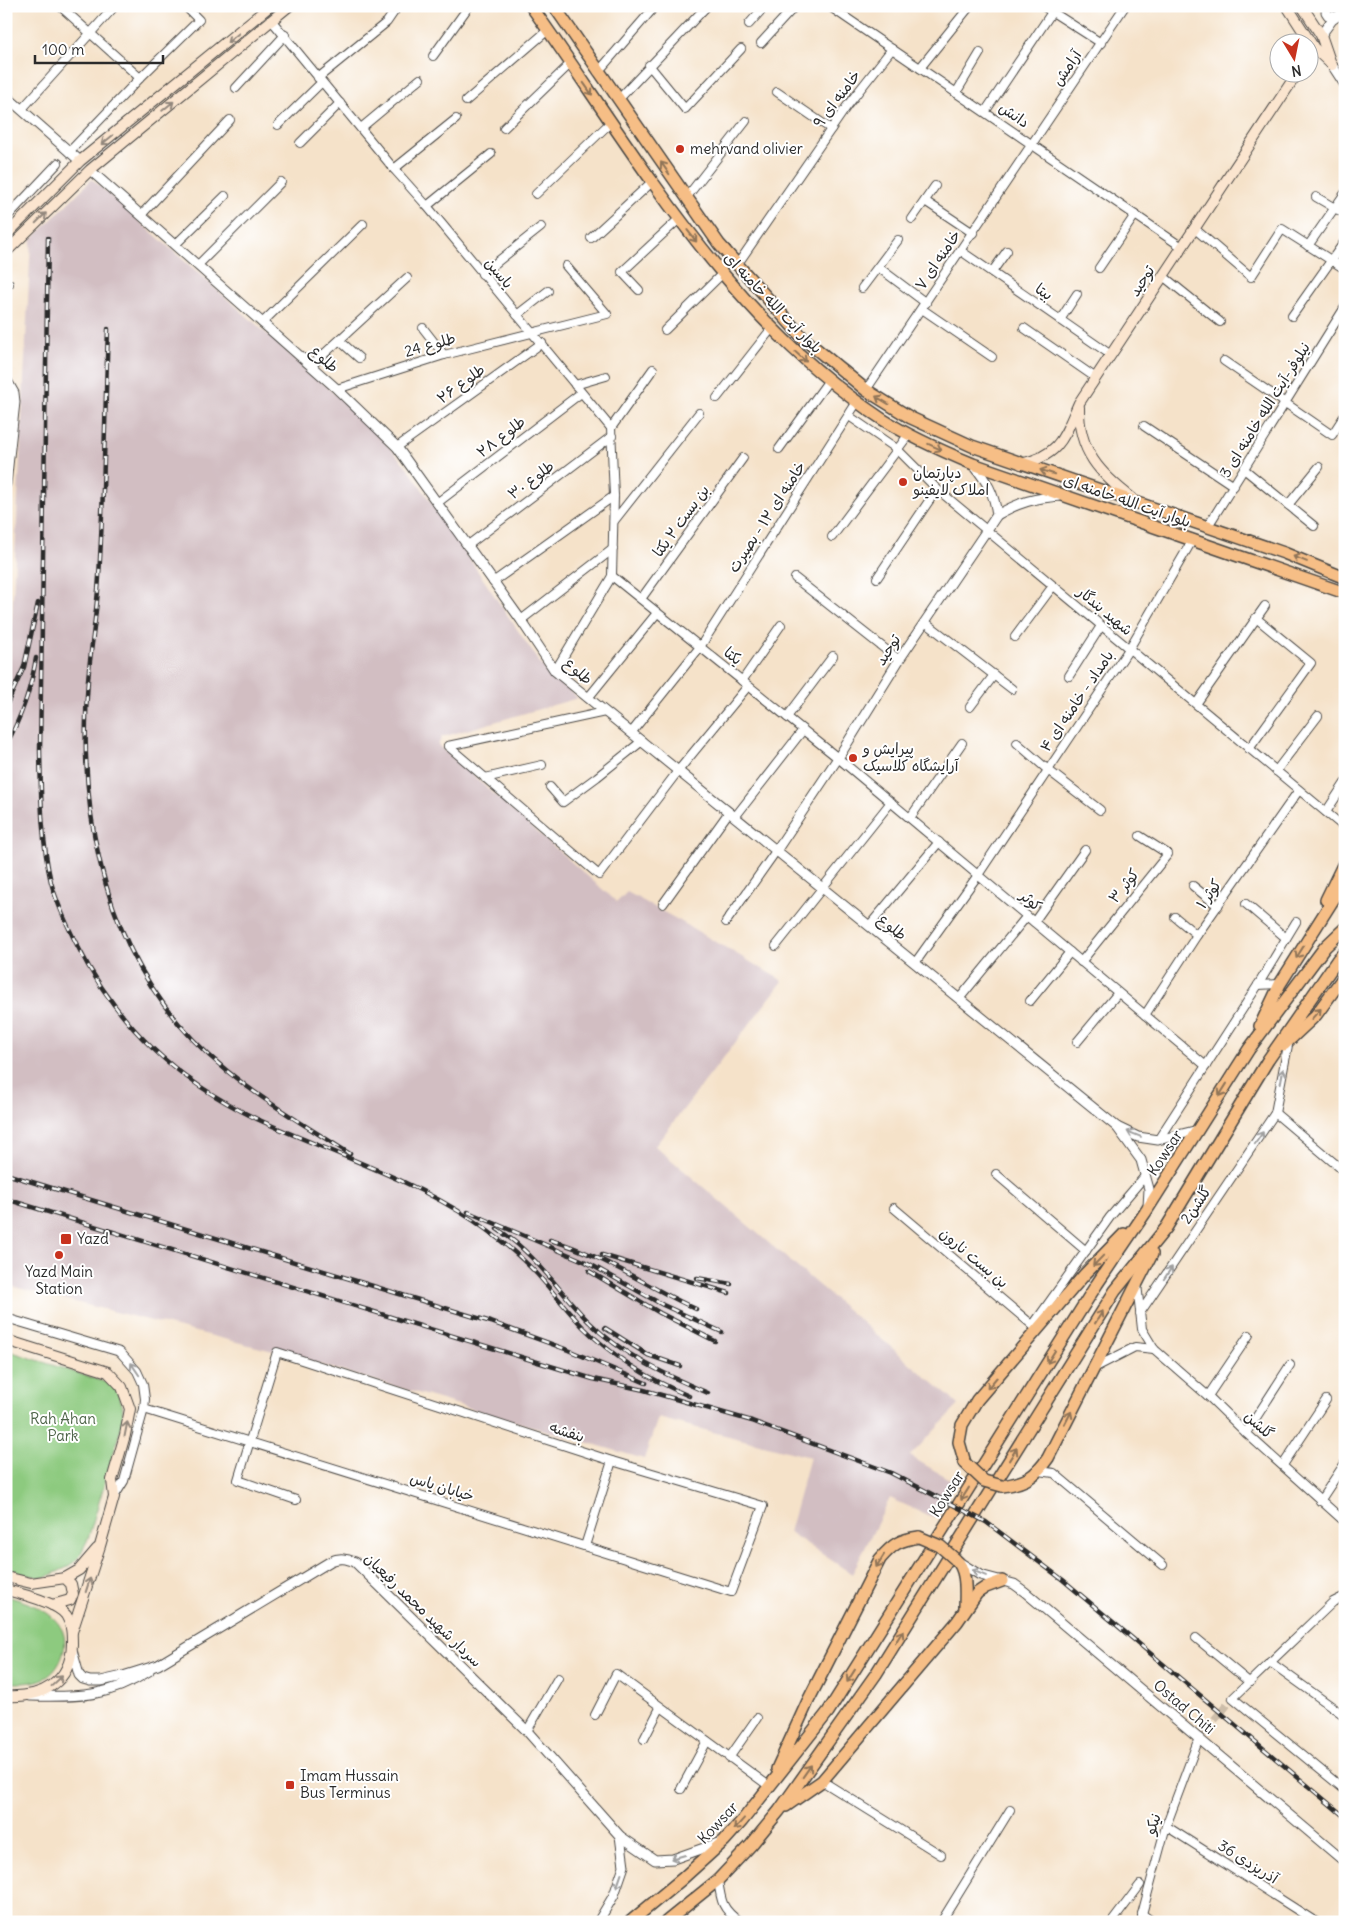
<svg xmlns="http://www.w3.org/2000/svg" width="1351" height="1928" font-family="Delius,'Playpen Sans Arabic',sans-serif">
<style>
.industrial{fill:#d2bec2}
.green{fill:#8dca7f;stroke:#5c7a55}
.lines{fill:none;stroke-linecap:round;stroke-linejoin:round}
.minor-tunnel{stroke:#cdbda9;stroke-width:8;stroke-dasharray:8 4;stroke-linecap:butt}
.minor-casing{stroke:#494643;stroke-width:10}
.tertiary-casing{stroke:#494643;stroke-width:11}
.secondary-casing{stroke:#494643;stroke-width:12}
.primary-casing{stroke:#494643;stroke-width:14}
.minor{stroke:#fff;stroke-width:8}
.tertiary{stroke:#fff;stroke-width:9}
.secondary{stroke:#fbe5cf;stroke-width:10}
.primary{stroke:#f6be86;stroke-width:11}
.rail-casing{stroke:#2b2b2b;stroke-width:4.5}
.rail{stroke:#fff;stroke-width:2.5;stroke-dasharray:8;stroke-linecap:butt}
.primary-bridge-casing{stroke:#494643;stroke-width:14;stroke-linecap:butt}
.primary-bridge{stroke:#f6be86;stroke-width:11}
.oneway{stroke:#93887d}
.oneway2{stroke:#907458}
.oneway3{stroke:#a0a0a0}
.poi-dot{fill:#c8321e;stroke:#fff;stroke-width:2}
.labels{text-anchor:middle;stroke-width:4;stroke-linejoin:round;paint-order:stroke}
.street-label{font-size:15px;fill:#2b2b2b;stroke:#fff}
.poi-label{font-size:15px;fill:#2b2b2b;stroke:#fff;text-anchor:start}
.park-label{font-size:15px;fill:#4d6348;stroke:#fff}
</style>
<rect width="100%" height="100%" fill="#fff"/>
<filter id="ink" filterUnits="userSpaceOnUse"><feTurbulence type="fractalNoise" baseFrequency=".02" numOctaves="2"/><feDisplacementMap in="SourceGraphic" scale="10" xChannelSelector="R" yChannelSelector="G"/><feConvolveMatrix kernelMatrix="1 2 1 2 8 2 1 2 1" color-interpolation-filters="sRGB"/></filter>
<filter id="wash" filterUnits="userSpaceOnUse"><feTurbulence type="fractalNoise" baseFrequency=".0096" numOctaves="4" result="noise"/><feDisplacementMap in="SourceGraphic" scale="20" xChannelSelector="R" yChannelSelector="G"/><feGaussianBlur stdDeviation="1.12" result="paint"/><feColorMatrix in="noise" values="0 0 0 0 0 0 0 0 0 0 0 0 0 0 0 0 0 1.4 0 .05"/><feComposite in="paint" operator="in"/></filter>
<g filter="url(#wash)">
<rect width="100%" height="100%" fill="#f5e2c9"/>
<polygon class="industrial" points="92,179 371,426 408,468 542,666 578,698 442,737 438,745 617,902 627,892 680,921 783,981 655,1146 959,1405 910,1456 956,1483 934,1518 890,1498 852,1574 789,1532 810,1457 658,1418 644,1459 277,1352 6,1285 6,679 9,677 31,240"/>
<g class="green">
<path d="M6 1350 111 1384C123 1400 125 1408 121 1428L88 1539 79 1557 70 1566 44 1578 26 1575 6 1569Z"/>
<path d="M6 1596C34 1603 74 1619 63 1654 60 1664 54 1673 45 1678 34 1684 18 1683 6 1683Z"/>
</g>
</g>
<g filter="url(#ink)">
<g class="lines">
<polyline class="minor-tunnel" points="1199,1738 1233,1698"/>
<g class="minor-casing">
<g id="minor">
<polyline points="60,6 140,78"/>
<polyline points="829,6 1182,247"/>
<polyline points="1043,6 1101,43"/>
<polyline points="272,21 394,169 427,206 611,428 614,496 612,576 555,671"/>
<polyline points="749,24 765,6"/>
<polyline points="761,43 795,6"/>
<polyline points="433,56 469,6"/>
<polyline points="649,65 685,109 741,49"/>
<polyline points="920,68 970,6"/>
<polyline points="598,72 651,11"/>
<polyline points="318,78 387,22 398,6"/>
<polyline points="236,88 285,35"/>
<polyline points="777,92 831,129"/>
<polyline points="956,93 980,53"/>
<polyline points="618,100 707,6"/>
<polyline points="466,101 548,30"/>
<polyline points="22,109 115,6"/>
<polyline points="985,112 1052,12"/>
<polyline points="278,125 322,82"/>
<polyline points="361,128 420,79"/>
<polyline points="504,128 570,64"/>
<polyline points="300,143 340,103"/>
<polyline points="69,152 140,78 199,20 185,6"/>
<polyline points="394,169 456,119"/>
<polyline points="536,194 611,122"/>
<polyline points="1316,197 1345,214"/>
<polyline points="686,198 746,121"/>
<polyline points="925,201 973,233"/>
<polyline points="427,206 491,154"/>
<polyline points="141,215 230,120"/>
<polyline points="6,218 58,163"/>
<polyline points="912,219 935,186"/>
<polyline points="1195,229 1251,277 1282,229 1345,269"/>
<polyline points="591,238 653,181"/>
<polyline points="175,245 225,196"/>
<polyline points="1308,246 1345,193"/>
<polyline points="961,251 1111,355"/>
<polyline points="198,265 281,182"/>
<polyline points="737,265 847,106 892,49"/>
<polyline points="878,267 926,303"/>
<polyline points="1099,268 1135,215"/>
<polyline points="992,272 1007,251"/>
<polyline points="482,274 541,227"/>
<polyline points="1163,276 1220,322"/>
<polyline points="6,286 9,284"/>
<polyline points="862,288 898,240"/>
<polyline points="639,290 622,272 679,219"/>
<polyline points="922,309 992,357"/>
<polyline points="517,315 548,291"/>
<polyline points="1292,316 1345,241"/>
<polyline points="1060,320 1077,294"/>
<polyline points="262,323 363,224"/>
<polyline points="423,328 444,355"/>
<polyline points="1024,328 1096,378"/>
<polyline points="665,330 722,274"/>
<polyline points="340,341 359,358"/>
<polyline points="1224,361 1332,435 1345,415"/>
<polyline points="311,366 407,278"/>
<polyline points="575,385 606,376"/>
<polyline points="337,389 444,355 607,314 566,266"/>
<polyline points="866,390 1125,6"/>
<polyline points="717,398 772,328"/>
<polyline points="849,416 897,449 937,489 1345,828"/>
<polyline points="1144,426 1234,486"/>
<polyline points="611,428 653,369"/>
<polyline points="397,447 542,343"/>
<polyline points="779,449 829,380"/>
<polyline points="1244,469 1314,526"/>
<polyline points="437,503 581,393"/>
<polyline points="1288,505 1319,467"/>
<polyline points="614,521 699,413"/>
<polyline points="1208,526 1345,307"/>
<polyline points="832,537 909,434"/>
<polyline points="467,546 612,436"/>
<polyline points="612,576 838,758 1206,1066"/>
<polyline points="795,578 899,660"/>
<polyline points="877,578 937,489"/>
<polyline points="493,582 614,496"/>
<polyline points="641,599 743,458"/>
<polyline points="521,620 613,549"/>
<polyline points="925,622 1012,689"/>
<polyline points="1015,637 1053,586"/>
<polyline points="1069,676 1101,626"/>
<polyline points="742,681 781,625"/>
<polyline points="588,698 657,613"/>
<polyline points="1196,704 1265,606"/>
<polyline points="970,707 994,675"/>
<polyline points="787,717 833,656"/>
<polyline points="631,733 700,647 857,402"/>
<polyline points="1017,743 1048,770 1100,810"/>
<polyline points="448,746 599,875 678,771 748,686"/>
<polyline points="448,746 605,712"/>
<polyline points="1249,749 1311,663 1256,618"/>
<polyline points="1276,771 1318,716"/>
<polyline points="485,778 542,765"/>
<polyline points="550,787 563,802 597,777 642,741"/>
<polyline points="1326,812 1345,783"/>
<polyline points="735,817 803,730"/>
<polyline points="910,818 962,743"/>
<polyline points="1193,886 1218,906"/>
<polyline points="663,904 729,812"/>
<polyline points="1246,904 1286,938"/>
<polyline points="1175,917 1197,935"/>
<polyline points="726,922 776,851"/>
<polyline points="1034,922 1085,850"/>
<polyline points="869,926 939,842"/>
<polyline points="776,946 891,802"/>
<polyline points="1081,962 1168,854 1140,836"/>
<polyline points="915,963 978,875 1129,649 1193,539"/>
<polyline points="1258,985 1280,984"/>
<polyline points="959,999 1027,916"/>
<polyline points="1030,1001 1070,952"/>
<polyline points="1145,1015 1197,935 1299,790"/>
<polyline points="1077,1042 1118,993"/>
<polyline points="1275,1113 1345,1172"/>
<polyline points="1158,1140 1258,985 1296,922"/>
<polyline points="996,1174 1086,1251"/>
<polyline points="894,1208 1037,1329"/>
<polyline points="1137,1284 1142,1329 1154,1349 1208,1396 1246,1433 1345,1522"/>
<polyline points="1140,1313 1275,1113 1289,1040"/>
<polyline points="6,1318 120,1352 137,1371 143,1384 145,1399 144,1409 124,1481 114,1497"/>
<polyline points="1033,1325 1110,1217 1145,1176"/>
<polyline points="1096,1367 1135,1347 1154,1349"/>
<polyline points="1208,1396 1249,1335"/>
<polyline points="144,1409 731,1592 763,1506 612,1461 277,1352 238,1480 296,1500"/>
<polyline points="1246,1433 1290,1365"/>
<polyline points="1283,1465 1326,1400"/>
<polyline points="1039,1471 1054,1473 1163,1565"/>
<polyline points="1320,1501 1345,1463"/>
<polyline points="585,1546 612,1461"/>
<polyline points="1345,1596 1333,1602 1233,1698 1345,1790"/>
<polyline points="1196,1638 1249,1682"/>
<polyline points="1270,1662 1345,1716"/>
<polyline points="595,1715 616,1674 769,1786"/>
<polyline points="527,1731 558,1678"/>
<polyline points="644,1739 660,1708"/>
<polyline points="729,1758 757,1718"/>
<polyline points="822,1781 941,1855"/>
<polyline points="681,1789 707,1741"/>
<polyline points="1166,1826 1316,1922"/>
<path d="M718 1880C721 1902 722 1909 740 1922"/>
<polyline points="1142,1914 1153,1922"/>
<polyline points="941,1922 1010,1810"/>
<polyline points="1112,1922 1140,1885"/>
<polyline points="1142,1922 1142,1914 1166,1826 1199,1738"/>
</g>
</g>
<g class="tertiary-casing">
<g id="tertiary">
<polyline points="1327,6 1326,12 1328,15 1335,17"/>
<polyline points="1321,35 1332,20 1345,11"/>
<polyline points="1332,65 1345,85"/>
<polyline points="6,96 80,161"/>
<polyline points="90,170 337,389 397,447 521,620 555,671 1117,1127"/>
<polyline points="6,379 14,393 15,402 6,484"/>
<path d="M997 515C1019 502 1035 498 1060 496"/>
<path d="M776 851 838 758 899 660 997 515C994 492 987 482 973 464"/>
<polyline points="1148,1207 1149,1189 1141,1160 1117,1127 1138,1137 1158,1140 1198,1130"/>
<polyline points="959,1562 980,1575 1014,1584 1025,1592 1345,1862"/>
<path d="M72 1650 79 1675 83 1679 90 1681H101L123 1676 158 1665 331 1561C340 1557 347 1559 355 1562L527 1731 620 1836 655 1860 673 1859 721 1842"/>
<path d="M30 1696C77 1697 108 1698 149 1671"/>
<polyline points="598,1922 614,1895 624,1866 620,1836"/>
</g>
</g>
<g class="secondary-casing">
<g id="secondary">
<polyline points="1287,6 1314,48 1332,65"/>
<polyline points="1302,6 1321,35 1331,64"/>
<polyline points="6,235 80,161 270,6"/>
<polyline points="6,252 90,170 289,6"/>
<path d="M1079 407C1078 451 1100 474 1133 499"/>
<path d="M1021 464C1061 455 1064 436 1079 403L1298 72"/>
<polyline points="6,1340 108,1372 122,1387 130,1409 125,1435 112,1480 114,1497 100,1546 72,1632"/>
<polyline points="6,1577 31,1583 65,1578 71,1584 73,1594 70,1600 52,1605"/>
<polyline points="65,1578 79,1570 97,1549"/>
<path d="M6 1590C22 1594 56 1602 66 1615 72 1624 72 1634 72 1644 71 1683 42 1698 6 1696"/>
</g>
</g>
<g class="primary-casing">
<g id="primary">
<path d="M531 6C636 153 727 318 882 419 910 437 942 451 973 464L1345 593"/>
<polyline points="554,6 719,244 803,338 866,390 911,418 972,446 1284,553 1345,578"/>
<polyline points="1326,900 1345,861"/>
<polyline points="1260,1026 1280,984 1345,881"/>
<polyline points="1284,1045 1316,1015 1345,975"/>
<polyline points="965,1463 959,1442 962,1425 977,1400 1085,1274 1124,1234"/>
<path d="M1002 1486C1025 1483 1035 1477 1048 1458L1152 1254"/>
<path d="M955 1559C968 1569 965 1594 965 1609"/>
<path d="M777 1769 808 1701 880 1559C893 1544 899 1540 919 1537"/>
<polyline points="786,1806 822,1781 957,1622 977,1593 986,1587 1002,1581"/>
<polyline points="630,1922 682,1879 724,1841 742,1821 828,1712 1097,1284 1145,1213 1249,1049 1325,947 1345,928"/>
<polyline points="666,1922 718,1880 751,1845 779,1811 876,1674 1115,1291 1166,1228 1268,1060 1338,959 1345,952"/>
</g>
</g>
<use href="#minor" class="minor"/>
<use href="#tertiary" class="tertiary"/>
<use href="#secondary" class="secondary"/>
<use href="#primary" class="primary"/>
<g class="rail-casing">
<g id="rail">
<path d="M48 238 40 750C41 794 41 839 51 882 57 904 67 925 77 945 118 1026 176 1080 257 1119 329 1152 408 1177 474 1221 497 1237 519 1254 538 1275 553 1292 567 1310 583 1327 613 1357 649 1379 689 1396"/>
<path d="M108 329C105 412 104 495 99 577 97 611 91 646 88 680 78 800 99 929 179 1024 226 1080 289 1115 350 1154"/>
<polyline points="6,706 24,667 38,603"/>
<path d="M6 745C21 718 31 689 36 658"/>
<polyline points="6,1174 491,1322 568,1350 646,1383"/>
<polyline points="6,1199 593,1379 644,1390 752,1421 891,1473 986,1522 1063,1580 1345,1817"/>
<polyline points="468,1212 586,1262 663,1305 722,1332"/>
<path d="M497 1229C534 1252 558 1290 588 1321 622 1355 664 1374 708 1393"/>
<path d="M550 1240C602 1254 647 1287 696 1309"/>
<polyline points="602,1255 729,1293"/>
<polyline points="589,1271 660,1313 715,1341"/>
<polyline points="697,1278 731,1284"/>
<polyline points="605,1328 648,1355 680,1366"/>
</g>
</g>
<use href="#rail" class="rail"/>
<g class="primary-bridge-casing">
<g id="primary-bridge">
<polyline points="965,1463 984,1481 1002,1486"/>
<polyline points="919,1537 940,1546 955,1559"/>
</g>
</g>
<use href="#primary-bridge" class="primary-bridge"/>
</g>
<defs><path id="oneway-shaft" d="M-6 0H5M1.5-3L5.5 0L1.5 3" fill="none" stroke-width="1.6" stroke-linecap="round" stroke-linejoin="round" transform="scale(1.25)"/></defs>
<g class="oneway">
<use href="#oneway-shaft" transform="translate(233 38) rotate(141)"/>
<use href="#oneway-shaft" transform="translate(168 106) rotate(-39)"/>
<use href="#oneway-shaft" transform="translate(107 140) rotate(141)"/>
<use href="#oneway-shaft" transform="translate(41 218) rotate(-45)"/>
<use href="#oneway-shaft" transform="translate(126 1429) rotate(-79)"/>
<use href="#oneway-shaft" transform="translate(88 1585) rotate(-72)"/>
<use href="#oneway-shaft" transform="translate(57 1681) rotate(-43)"/>
</g>
<g class="oneway2">
<use href="#oneway-shaft" transform="translate(588 89) rotate(55)"/>
<use href="#oneway-shaft" transform="translate(665 168) rotate(-125)"/>
<use href="#oneway-shaft" transform="translate(692 236) rotate(52)"/>
<use href="#oneway-shaft" transform="translate(801 357) rotate(42)"/>
<use href="#oneway-shaft" transform="translate(882 400) rotate(-149)"/>
<use href="#oneway-shaft" transform="translate(935 447) rotate(25)"/>
<use href="#oneway-shaft" transform="translate(1047 472) rotate(-162)"/>
<use href="#oneway-shaft" transform="translate(1300 559) rotate(-158)"/>
<use href="#oneway-shaft" transform="translate(1300 952) rotate(122)"/>
<use href="#oneway-shaft" transform="translate(1316 1014) rotate(-48)"/>
<use href="#oneway-shaft" transform="translate(1223 1090) rotate(122)"/>
<use href="#oneway-shaft" transform="translate(1098 1261) rotate(134)"/>
<use href="#oneway-shaft" transform="translate(1099 1317) rotate(-58)"/>
<use href="#oneway-shaft" transform="translate(1051 1357) rotate(122)"/>
<use href="#oneway-shaft" transform="translate(992 1383) rotate(130)"/>
<use href="#oneway-shaft" transform="translate(1068 1418) rotate(-63)"/>
<use href="#oneway-shaft" transform="translate(1013 1454) rotate(-58)"/>
<use href="#oneway-shaft" transform="translate(965 1494) rotate(122)"/>
<use href="#oneway-shaft" transform="translate(880 1561) rotate(122)"/>
<use href="#oneway-shaft" transform="translate(899 1637) rotate(-58)"/>
<use href="#oneway-shaft" transform="translate(851 1676) rotate(122)"/>
<use href="#oneway-shaft" transform="translate(807 1771) rotate(-55)"/>
<use href="#oneway-shaft" transform="translate(739 1824) rotate(132)"/>
</g>
<g class="oneway3">
<use href="#oneway-shaft" transform="translate(1282 1076) rotate(-79)"/>
<use href="#oneway-shaft" transform="translate(1134 1134) rotate(-158)"/>
<use href="#oneway-shaft" transform="translate(1259 1138) rotate(-56)"/>
<use href="#oneway-shaft" transform="translate(1168 1273) rotate(-56)"/>
<use href="#oneway-shaft" transform="translate(135 1369) rotate(-124)"/>
<use href="#oneway-shaft" transform="translate(979 1573) rotate(-157)"/>
<use href="#oneway-shaft" transform="translate(678 1857) rotate(164)"/>
<use href="#oneway-shaft" transform="translate(619 1881) rotate(109)"/>
</g>
</g>
<g class="poi-dot">
<circle cx="680" cy="149" r="5"/>
<circle cx="903" cy="482" r="5"/>
<circle cx="853" cy="758" r="5"/>
<rect x="60" y="1233" width="12" height="12" rx="2.5"/>
<circle cx="59" cy="1255" r="5"/>
<rect x="285" y="1780" width="10" height="10" rx="2.5"/>
</g>
<g class="labels">
<g class="street-label">
<text transform="translate(1067 68) rotate(-56)" y="5">آرامش</text>
<text transform="translate(837 99) rotate(-53)" y="5">خامنه ای ۹</text>
<text transform="translate(1014 115) rotate(34)" y="5">دانش</text>
<text transform="translate(938 260) rotate(-56)" y="5">خامنه ای ۷</text>
<text transform="translate(499 273) rotate(50)" y="5">یاسین</text>
<text transform="translate(1142 281) rotate(-57)" y="5">توحید</text>
<text transform="translate(1044 292) rotate(35)" y="5">بیتا</text>
<text transform="translate(773 303) rotate(46)" y="5">بلوار آیت الله خامنه ای</text>
<text transform="translate(430 345) rotate(-16)" y="5">طلوع 24</text>
<text transform="translate(324 359) rotate(42)" y="5">طلوع</text>
<text transform="translate(461 384) rotate(-36)" y="5">طلوع ۲۶</text>
<text transform="translate(1265 410) rotate(-58)" y="5">نیلوفر-آیت الله خامنه ای 3</text>
<text transform="translate(501 437) rotate(-38)" y="5">طلوع ۲۸</text>
<text transform="translate(531 480) rotate(-37)" y="5">طلوع ۳۰</text>
<text transform="translate(1127 501) rotate(19)" y="5">بلوار آیت الله خامنه ای</text>
<text transform="translate(767 517) rotate(-57)" y="5">خامنه ای ۱۲ - بصیرت</text>
<text transform="translate(681 521) rotate(-54)" y="5">بن بست ۲ یکتا</text>
<text transform="translate(1105 611) rotate(40)" y="5">شهید بندگار</text>
<text transform="translate(888 650) rotate(-57)" y="5">توحید</text>
<text transform="translate(733 656) rotate(39)" y="5">یکتا</text>
<text transform="translate(578 671) rotate(41)" y="5">طلوع</text>
<text transform="translate(1077 701) rotate(-56)" y="5">بامداد - خامنه ای ۴</text>
<text transform="translate(1124 886) rotate(-51)" y="5">کوثر ۳</text>
<text transform="translate(1209 894) rotate(-55)" y="5">کوثر ۱</text>
<text transform="translate(1031 901) rotate(40)" y="5">کوثر</text>
<text transform="translate(892 927) rotate(39)" y="5">طلوع</text>
<text transform="translate(1165 1153) rotate(-57)" y="5">Kowsar</text>
<text transform="translate(1196 1205) rotate(-56)" y="5">گلشن2</text>
<text transform="translate(974 1258) rotate(40)" y="5">بن بست نارون</text>
<text transform="translate(1259 1425) rotate(42)" y="5">گلشن</text>
<text transform="translate(567 1432) rotate(18)" y="5">بنفشه</text>
<text transform="translate(442 1487) rotate(17)" y="5">خیابان یاس</text>
<text transform="translate(947 1494) rotate(-58)" y="5">Kowsar</text>
<text transform="translate(423 1610) rotate(44)" y="5">سردار شهید محمد رفیعیان</text>
<text transform="translate(1184 1707) rotate(40)" y="5">Ostad Chiti</text>
<text transform="translate(718 1823) rotate(-47)" y="5">Kowsar</text>
<text transform="translate(1153 1824) rotate(-72)" y="5">نیکو</text>
<text transform="translate(1248 1862) rotate(32)" y="5">آذریزدی 36</text>
</g>
<g class="poi-label">
<text x="690" y="154">mehrvand olivier</text>
<text x="913" y="478">دپارتمان<tspan x="913" dy="17">املاک لایفینو</tspan></text>
<text x="863" y="754">پیرایش و<tspan x="863" dy="17">آرایشگاه کلاسیک</tspan></text>
<text x="77" y="1244">Yazd</text>
<text x="59" y="1277" text-anchor="middle">Yazd Main<tspan x="59" dy="17">Station</tspan></text>
<text x="300" y="1781">Imam Hussain<tspan x="300" dy="17">Bus Terminus</tspan></text>
</g>
<g class="park-label">
<text x="63" y="1424">Rah Ahan<tspan x="63" dy="17">Park</tspan></text>
</g>
</g>
<rect width="1351" height="1928" fill="none" stroke="#fff" stroke-width="25"/>
<g transform="translate(1294 58) rotate(170)"><circle r="24" fill="#ffffff" stroke="#aaaaaa"/>
<path d="M0-4L9 19L0 12L-9 19Z" fill="#c8321e"/>
<text y="-8" font-size="14" font-weight="bold" text-anchor="middle" fill="#2b2b2b">N</text>
</g>
<path d="M35 55v8h128v-8" fill="none" stroke="#2b2b2b" stroke-width="2.5"/>
<text x="42" y="55" font-size="15" fill="#2b2b2b" stroke="#ffffff" stroke-width="4" paint-order="stroke">100 m</text>
</svg>
